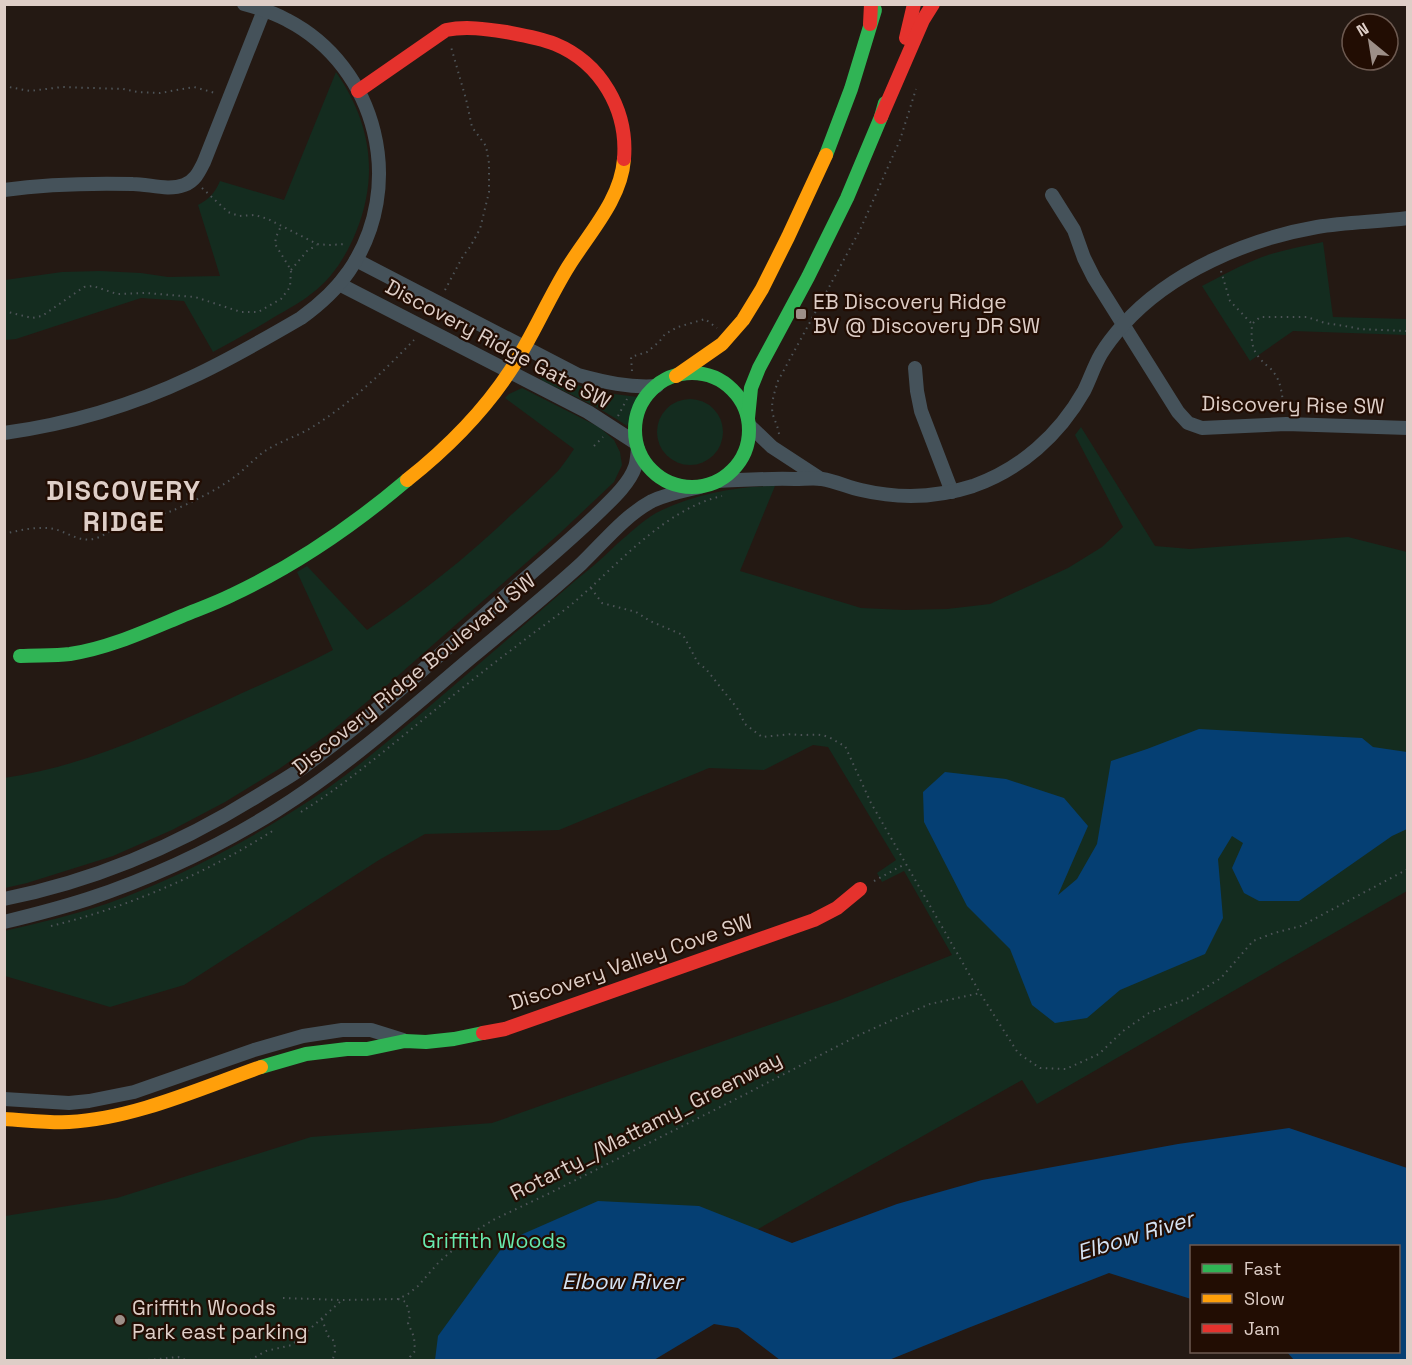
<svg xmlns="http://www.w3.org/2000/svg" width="1412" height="1365" font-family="'Space Grotesk',sans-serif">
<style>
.green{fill:#142c1f}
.water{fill:#053f73}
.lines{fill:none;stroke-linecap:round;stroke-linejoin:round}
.path{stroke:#4e5458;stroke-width:2;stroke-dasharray:1.5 4.5;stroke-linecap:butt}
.street{stroke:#45525a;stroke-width:14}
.fast{stroke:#30b455;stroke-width:14}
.slow{stroke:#ff9f0a;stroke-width:14}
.jam{stroke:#e5322d;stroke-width:14}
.poi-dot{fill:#9d8f88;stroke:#220d03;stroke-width:2}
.labels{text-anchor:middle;stroke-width:4.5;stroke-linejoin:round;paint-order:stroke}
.poi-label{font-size:21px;fill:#decec7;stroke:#220d03;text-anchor:start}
.street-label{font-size:21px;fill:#decec7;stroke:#220d03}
.park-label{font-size:21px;fill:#67e9ae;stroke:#220d03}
.water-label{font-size:22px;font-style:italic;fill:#d4e3f4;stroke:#220d03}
.district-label{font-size:27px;font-weight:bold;letter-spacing:1.5px;fill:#decec7;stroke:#220d03}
</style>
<rect width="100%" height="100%" fill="#241913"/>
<g class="green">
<path d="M336 72C371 123 379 175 356 232 346 256 332 279 311 294 300 303 288 309 276 316 255 329 234 341 213 352L184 301 141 298 16 339 5 340V280L62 272 100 271 141 273 168 277 220 276 198 205C209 199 215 193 220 181L284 200Z"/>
<path d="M1323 242 1333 317 1407 319V335L1293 331 1250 361 1202 286C1221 276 1241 265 1262 257 1282 250 1303 246 1323 242Z"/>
<path d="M548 369 580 386 598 392 638 397 627 426C600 407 572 395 543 381L540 378V375L542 371Z"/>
<path d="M522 388 599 427 614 440 620 452 622 465 614 482 560 533 393 680 327 735 279 769 225 802 172 830 113 856 27 883 5 888 4 778C82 767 154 733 225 701 261 684 298 669 333 650L297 572 307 566 367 630C418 596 466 558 511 515 527 501 543 486 558 471 564 464 569 456 574 449L505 398 509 394Z"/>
<circle cx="690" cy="432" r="33"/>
<path d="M1081 427 1155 546 1190 549 1348 537 1407 552V891L1037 1104 1022 1080 526 1360H5V1216L117 1198 311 1137 492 1123 840 1000 952 955 904 871 882 882 877 873 896 860 828 747 813 745 764 770 709 768 559 830 425 834 379 860 184 985 110 1007 5 976 4 931C39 923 73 915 106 904 184 876 260 835 328 788 359 766 388 741 417 717 470 672 523 626 576 580 590 569 604 557 617 544 630 533 642 521 656 513 690 495 738 486 775 486L740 571 861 608 904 610 947 609 990 604 1068 568 1102 547 1123 527 1075 435Z"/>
</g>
<g class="water">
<polygon points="1199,729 1362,738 1373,747 1407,752 1407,829 1392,836 1299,901 1259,901 1244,893 1232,868 1243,843 1232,836 1218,859 1223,918 1205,954 1120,990 1087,1018 1055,1023 1032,1005 1010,949 967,906 924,822 923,792 945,772 1006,779 1064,798 1088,826 1058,895 1077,879 1097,844 1111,761 1147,749"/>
<polygon points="1289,1128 1407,1168 1407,1360 1294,1360 1287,1352 1398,1352 1398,1246 1192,1246 1191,1299 1109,1273 968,1328 889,1360 780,1360 738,1328 714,1324 654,1360 435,1360 438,1336 507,1241 598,1201 699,1206 792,1243 897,1204 982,1180 1178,1144"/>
</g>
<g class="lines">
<g class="path">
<polyline points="4,86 30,91 62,87 123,89 138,92 160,93 194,87 215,93"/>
<polyline points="202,188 228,212 239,216 255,215 268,219 317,244 329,245 347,244"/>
<polyline points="291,270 307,251 317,245"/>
<polyline points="1221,271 1230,301 1252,324"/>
<polyline points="445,290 463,256 470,247 480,229 489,192 489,163 486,146 472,127 466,99 451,47"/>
<polyline points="4,311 32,318 42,316 84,287 93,286 117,294 146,293 195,297 241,312 258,312 281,299 290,287 291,270 275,244 276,237 281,226"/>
<polyline points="632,371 631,357 647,352 659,342 665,334 678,327 705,319 717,328"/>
<path d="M1284 409C1282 398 1282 383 1274 373 1272 369 1267 366 1264 363 1251 350 1251 342 1252 324L1260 317H1307L1325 323 1345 326 1360 329 1408 331"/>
<polyline points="618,416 627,399"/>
<path d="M779 434C778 427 775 421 773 415 770 404 775 391 778 381L860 230 900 140 916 89"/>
<polyline points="594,446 603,437"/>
<path d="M4 534C20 530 38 526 54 529 67 532 79 542 93 539 108 536 119 522 133 518 145 514 158 516 169 512 191 503 219 489 237 475 247 467 255 458 265 451 280 441 299 436 314 426 351 403 384 371 414 340"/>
<path d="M591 588 602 603 636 612 650 621 683 635 698 663 706 669 737 708 745 724 762 737 792 734C804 737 817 732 828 737 834 739 839 744 845 746L871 803 980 993 1018 1053 1040 1068 1066 1069 1099 1054 1123 1031 1149 1013 1189 998 1221 978 1253 941 1274 933 1301 926 1408 869"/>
<path d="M301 812C349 782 391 745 435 710 461 689 487 668 514 648 533 633 553 619 572 604 616 567 664 509 722 496"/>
<polyline points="874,881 905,864"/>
<path d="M51 926C129 907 207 873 274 830"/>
<polyline points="283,1298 342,1300 398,1299 408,1294 418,1286 439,1262 475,1231 495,1219 548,1194 742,1096 857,1036 890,1021 930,1004 980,993"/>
<polyline points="398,1299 406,1302 410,1316 408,1323 414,1337 415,1351 410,1357 410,1360"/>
<path d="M322 1319 328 1336 332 1338C336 1346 336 1353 332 1360"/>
<polyline points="148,1360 178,1357 186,1360"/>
<polyline points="250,1360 266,1351 292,1345 342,1300"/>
</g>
<g class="street">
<path d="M4 190C47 184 90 183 133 184 149 184 168 191 184 185 195 181 199 172 204 162L264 10"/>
<polyline points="1052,195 1074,230 1084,258 1094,278 1178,412 1188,423 1202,428 1286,424 1408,428"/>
<path d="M356 260 578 375C604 382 629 388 657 386"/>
<polyline points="339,284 588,412 636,443"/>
<polyline points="915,368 917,391 921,411 952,492"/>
<polyline points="749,425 772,447 821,479"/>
<path d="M4 433C70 424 133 405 192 377 229 360 265 339 301 318 319 305 336 290 349 271 407 187 378 67 287 20 273 12 259 8 244 4"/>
<path d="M718 481C744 480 769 478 795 479 804 479 814 478 822 479 835 481 848 487 861 490 899 499 936 498 973 486 1021 469 1059 435 1084 391 1090 379 1094 366 1101 354 1107 344 1115 334 1123 325 1170 272 1248 239 1317 227 1347 222 1378 222 1408 218"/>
<path d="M4 899C95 881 181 844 259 795 273 786 288 778 302 768 379 712 449 646 520 583 545 561 571 539 595 516 608 503 629 485 635 467 637 462 637 455 638 449"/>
<path d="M4 922C33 915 60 908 88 899 154 877 218 847 277 810 347 766 410 709 473 656 509 626 546 596 581 564 603 543 624 516 652 501 667 494 683 491 700 487"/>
<polyline points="4,1099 69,1103 89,1101 134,1092 254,1050 303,1036 342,1030 371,1030 403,1040"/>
</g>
<g class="fast">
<polyline points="826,155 851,89 875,10"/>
<circle cx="692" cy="430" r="57"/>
<polyline points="748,418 751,388 759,368 808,277 847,198 881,117 885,103"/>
<path d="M20 656C37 655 54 656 70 654 109 648 146 631 182 616 199 609 216 603 232 595 296 565 354 525 407 480"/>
<polyline points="261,1067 306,1054 347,1049 367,1049 405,1041 426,1042 454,1039 483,1033"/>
</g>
<g class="slow">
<polyline points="676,376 722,344 743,320 762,289 788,237 826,155"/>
<path d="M407 480C446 449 483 412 510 371 532 338 547 301 568 267 589 233 621 200 624 159"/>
<path d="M4 1119C25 1120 48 1123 69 1122 133 1119 201 1088 261 1067"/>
</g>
<g class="jam">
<polyline points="870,24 871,4"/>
<polyline points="906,38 914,4"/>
<path d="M358 91 446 30C466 26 486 29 506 32 522 35 540 38 555 44 601 63 628 110 624 159"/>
<polyline points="881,117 923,20 933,4"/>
<polyline points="483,1033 505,1029 814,920 837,908 860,889"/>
</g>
</g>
<g class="poi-dot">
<rect x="795" y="308" width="12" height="12" rx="3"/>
<circle cx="120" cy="1320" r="6"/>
</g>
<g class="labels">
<g class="poi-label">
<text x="813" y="309">EB Discovery Ridge<tspan x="813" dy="24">BV @ Discovery DR SW</tspan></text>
<text x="132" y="1315">Griffith Woods<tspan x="132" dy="24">Park east parking</tspan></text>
</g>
<g class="street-label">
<text transform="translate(498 344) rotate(28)" y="7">Discovery Ridge Gate SW</text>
<text transform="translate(1293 405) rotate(1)" y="7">Discovery Rise SW</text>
<text transform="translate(414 674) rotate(-39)" y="7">Discovery Ridge Boulevard SW</text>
<text transform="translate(631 962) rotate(-19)" y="7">Discovery Valley Cove SW</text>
<text transform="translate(646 1126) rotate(-27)" y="7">Rotarty_/Mattamy_Greenway</text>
</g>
<g class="park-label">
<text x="494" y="1248">Griffith Woods</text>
</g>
<g class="water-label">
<text transform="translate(1135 1235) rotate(-17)" y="8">Elbow River</text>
<text x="622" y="1289">Elbow River</text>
</g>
<g class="district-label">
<text x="124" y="500">DISCOVERY<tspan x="124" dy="31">RIDGE</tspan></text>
</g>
</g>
<rect width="1412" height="1365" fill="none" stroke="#decec7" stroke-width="12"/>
<rect x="1190" y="1245" width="210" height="108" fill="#220d03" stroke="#6d5a51" stroke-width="1.5"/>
<rect x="1202" y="1264" width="30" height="9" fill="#30b455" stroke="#6d5a51" stroke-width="1.5"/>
<text x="1244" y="1275" font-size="18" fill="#decec7">Fast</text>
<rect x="1202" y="1294" width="30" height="9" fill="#ff9f0a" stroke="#6d5a51" stroke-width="1.5"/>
<text x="1244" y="1305" font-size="18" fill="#decec7">Slow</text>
<rect x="1202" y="1324" width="30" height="9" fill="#e5322d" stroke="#6d5a51" stroke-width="1.5"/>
<text x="1244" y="1335" font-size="18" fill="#decec7">Jam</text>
<g transform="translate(1370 42) rotate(330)"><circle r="28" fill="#220d03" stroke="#6d5a51" stroke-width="1.5"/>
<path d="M0-4.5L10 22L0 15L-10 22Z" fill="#9d8f88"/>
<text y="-9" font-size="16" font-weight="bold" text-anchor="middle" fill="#decec7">N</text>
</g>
</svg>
